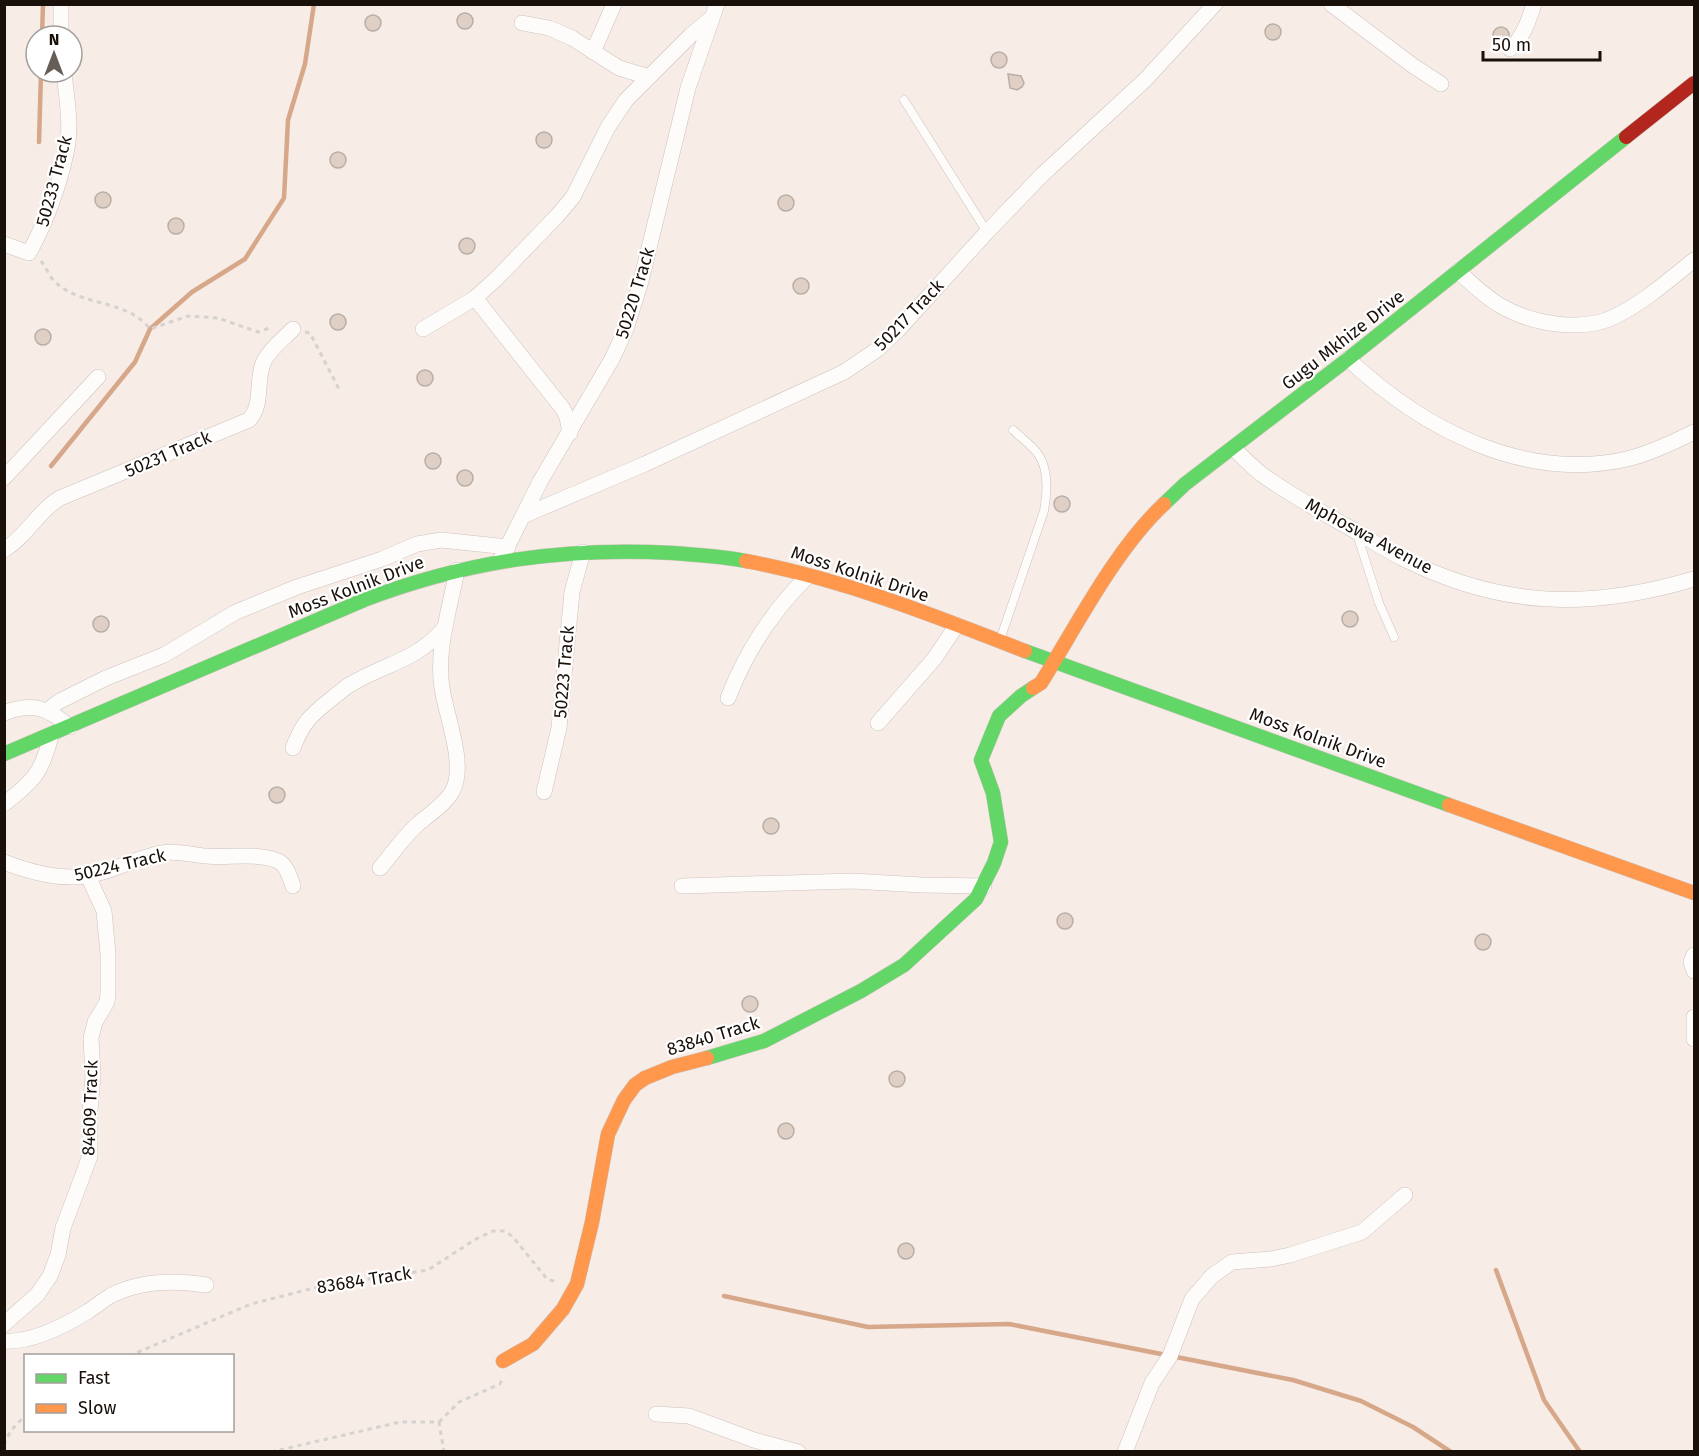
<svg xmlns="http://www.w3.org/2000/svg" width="1699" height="1456" font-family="'Fira Sans',sans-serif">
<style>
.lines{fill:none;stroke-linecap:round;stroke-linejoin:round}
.stream{stroke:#d7a789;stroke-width:4.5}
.building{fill:#e0cfc4;stroke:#b8aea8;stroke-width:1.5}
.lane-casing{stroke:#ccc2bc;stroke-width:9}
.street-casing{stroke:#ccc2bc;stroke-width:16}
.fast-casing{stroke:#ccc2bc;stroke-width:15}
.slow-casing{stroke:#ccc2bc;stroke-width:15}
.jam-casing{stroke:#ccc2bc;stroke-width:15}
.path{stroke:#d5d2d0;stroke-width:3;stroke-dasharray:4.5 4.5;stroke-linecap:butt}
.lane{stroke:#fefcfb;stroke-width:8}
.street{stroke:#fefcfb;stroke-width:15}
.fast{stroke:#63d668;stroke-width:14}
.slow{stroke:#ff974d;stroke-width:14}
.jam{stroke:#b3261e;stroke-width:14}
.labels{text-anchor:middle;stroke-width:4.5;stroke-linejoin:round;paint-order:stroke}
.street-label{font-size:18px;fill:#1a100a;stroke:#fff}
</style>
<rect width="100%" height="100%" fill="#f7ece6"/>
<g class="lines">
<g class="stream">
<polyline points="42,36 43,4"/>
<polyline points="39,142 41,72"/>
<polyline points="51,466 135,362 150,329 192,292 245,259 284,198 288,120 305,64 314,4"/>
<polyline points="1496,1270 1544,1400 1580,1452"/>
<polyline points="724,1296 868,1327 1009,1324 1293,1380 1361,1401 1413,1427 1451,1452"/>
</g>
</g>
<g class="building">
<circle cx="465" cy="21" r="8"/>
<circle cx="373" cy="23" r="8"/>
<circle cx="1273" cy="32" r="8"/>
<circle cx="1501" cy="35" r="8"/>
<circle cx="999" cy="60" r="8"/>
<polygon points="1008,74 1021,76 1024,83 1022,87 1017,90 1010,88"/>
<circle cx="544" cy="140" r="8"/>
<circle cx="338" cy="160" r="8"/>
<circle cx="103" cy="200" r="8"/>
<circle cx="786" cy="203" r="8"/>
<circle cx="176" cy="226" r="8"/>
<circle cx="467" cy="246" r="8"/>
<circle cx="801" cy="286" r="8"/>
<circle cx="338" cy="322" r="8"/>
<circle cx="43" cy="337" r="8"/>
<circle cx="425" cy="378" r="8"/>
<circle cx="433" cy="461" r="8"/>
<circle cx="465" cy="478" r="8"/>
<circle cx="1062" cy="504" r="8"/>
<circle cx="1350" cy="619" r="8"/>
<circle cx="101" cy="624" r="8"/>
<circle cx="277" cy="795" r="8"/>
<circle cx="771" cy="826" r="8"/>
<circle cx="1065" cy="921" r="8"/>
<circle cx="1483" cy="942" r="8"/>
<circle cx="750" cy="1004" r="8"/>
<circle cx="897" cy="1079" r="8"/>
<circle cx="786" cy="1131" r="8"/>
<circle cx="906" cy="1251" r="8"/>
</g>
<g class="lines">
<g class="lane-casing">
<g id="lane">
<polyline points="904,100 987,232"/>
<polyline points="1357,534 1379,603 1394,637"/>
<path d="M1000 640 1044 511C1047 494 1049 469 1038 454 1032 445 1021 438 1013 430"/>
</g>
</g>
<g class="street-casing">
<g id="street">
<polyline points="61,4 61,36"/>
<polyline points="1331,4 1412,65 1441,84"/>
<polyline points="522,23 549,28 572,38 619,68 649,77"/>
<path d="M1510 49C1524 36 1528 22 1534 4"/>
<polyline points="593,52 614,4"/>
<path d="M4 244 29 253C46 223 63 176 68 142 71 119 66 95 64 72"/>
<path d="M1458 271C1472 284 1485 297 1501 306 1532 324 1583 333 1616 316 1644 302 1669 280 1694 260"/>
<polyline points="475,298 563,409 567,417 570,433"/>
<polyline points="423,329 475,298 496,279 557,216 573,197 608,127 626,100 691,35 710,19"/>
<path d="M1348 359C1423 429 1526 484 1631 458 1653 452 1674 442 1694 432"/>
<path d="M1233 448C1243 457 1253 468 1264 476 1291 495 1321 512 1350 528 1367 538 1384 549 1402 558 1501 608 1589 610 1694 579"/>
<polyline points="4,478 98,377"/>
<polyline points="525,515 645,464 844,372 878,349 898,330 987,232 1042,175 1145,80 1215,4"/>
<path d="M4 550C27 536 38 511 60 498L249 420C264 404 255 380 264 361 270 349 283 339 293 329"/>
<polyline points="500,561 541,480 612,359 626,329 641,281 688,88 717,4"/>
<path d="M728 698C746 652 772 611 808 576"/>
<polyline points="48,710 58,702 106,678 164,655 236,612 297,587 382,559 417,544 441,540 508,547"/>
<path d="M4 713C33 702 48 708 70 727"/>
<polyline points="878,723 934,659 957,625"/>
<path d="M293 748C304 719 313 714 336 695 341 692 345 687 351 684 386 663 417 661 445 627"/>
<polyline points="544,792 559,728 572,592 583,552"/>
<path d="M4 804C34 781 42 772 51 736"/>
<path d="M4 862C27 871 52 878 77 877 106 875 132 859 161 853 177 850 191 855 207 856 227 858 263 852 280 862 288 868 290 878 293 886"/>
<path d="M380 868C392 854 404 836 419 823 431 813 444 805 452 792 467 766 446 716 442 688 436 648 450 609 457 570"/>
<polyline points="682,886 852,881 922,885 984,886"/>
<polyline points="1694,955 1691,962 1694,971"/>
<polyline points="1694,1017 1694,1039"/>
<polyline points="4,1324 37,1295 50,1276 58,1255 63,1228 90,1156 90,1110 93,1076 91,1038 95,1022 107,1002 108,993 108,954 104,911 88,876"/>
<path d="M4 1341C32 1343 64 1326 87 1312 95 1307 102 1301 110 1296 139 1281 175 1280 206 1285"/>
<polyline points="656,1414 689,1416 754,1440 798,1452"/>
<polyline points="1125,1452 1152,1383 1170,1356 1192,1299 1212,1276 1232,1262 1271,1259 1290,1255 1362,1232 1405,1195"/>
</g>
</g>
<g class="fast-casing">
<g id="fast">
<polyline points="1164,504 1185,484 1348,359 1626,137"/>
<polyline points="1025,651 1449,805"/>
<path d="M4 754 364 600C466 561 564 547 673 553 697 555 722 556 746 561"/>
<polyline points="707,1058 764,1041 861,991 904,965 976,899 994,863 1001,842 993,793 981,760 999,716 1021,696 1033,688"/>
</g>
</g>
<g class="slow-casing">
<g id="slow">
<path d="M746 561C842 579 933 615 1025 651"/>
<path d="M1033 688 1041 683C1077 625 1115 550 1164 504"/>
<polyline points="1449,805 1694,893"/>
<polyline points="503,1361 533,1344 563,1309 577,1284 592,1222 608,1134 624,1100 635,1085 645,1078 672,1067 707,1058"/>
</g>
</g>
<g class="jam-casing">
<polyline id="jam" points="1626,137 1694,83"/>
</g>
<g class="path">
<path d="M41 261C46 267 49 276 54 281 82 308 126 298 150 329L188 316 218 318 258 332 272 327"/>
<polyline points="305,332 310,333 340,391"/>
<polyline points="129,1356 251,1304 322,1286 428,1270 476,1239 493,1231 505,1231 513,1237 547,1279 557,1282"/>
<polyline points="439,1422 459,1402 500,1384 503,1377"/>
<path d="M4 1445C9 1432 15 1424 26 1416"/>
<polyline points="4,1451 5,1452"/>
<polyline points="271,1452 400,1422 439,1422 444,1452"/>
</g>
<use href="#lane" class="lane"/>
<use href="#street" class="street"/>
<use href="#fast" class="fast"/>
<use href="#slow" class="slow"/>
<use href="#jam" class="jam"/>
</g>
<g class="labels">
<g class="street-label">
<text transform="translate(54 181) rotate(-75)" y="6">50233 Track</text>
<text transform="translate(635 293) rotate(-73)" y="6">50220 Track</text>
<text transform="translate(909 315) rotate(-46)" y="6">50217 Track</text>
<text transform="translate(1343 340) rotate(-38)" y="6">Gugu Mkhize Drive</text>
<text transform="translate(168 454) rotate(-23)" y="6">50231 Track</text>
<text transform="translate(1369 536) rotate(28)" y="6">Mphoswa Avenue</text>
<text transform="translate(860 574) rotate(18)" y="6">Moss Kolnik Drive</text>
<text transform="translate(356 587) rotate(-21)" y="6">Moss Kolnik Drive</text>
<text transform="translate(564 672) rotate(-85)" y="6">50223 Track</text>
<text transform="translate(1318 738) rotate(20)" y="6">Moss Kolnik Drive</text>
<text transform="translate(120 865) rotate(-13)" y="6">50224 Track</text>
<text transform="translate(713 1036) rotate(-17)" y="6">83840 Track</text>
<text transform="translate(90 1108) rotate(-88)" y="6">84609 Track</text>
<text transform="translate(364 1280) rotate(-9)" y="6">83684 Track</text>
</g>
</g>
<rect width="1699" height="1456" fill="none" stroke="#1a100a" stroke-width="12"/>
<rect x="24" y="1354" width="210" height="78" fill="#ffffff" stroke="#a39f9d" stroke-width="1.5"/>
<rect x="36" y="1374" width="30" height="9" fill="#63d668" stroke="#a39f9d" stroke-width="1.5"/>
<text x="78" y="1384" font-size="18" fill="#1a100a">Fast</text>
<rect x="36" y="1404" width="30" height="9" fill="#ff974d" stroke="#a39f9d" stroke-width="1.5"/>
<text x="78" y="1414" font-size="18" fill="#1a100a">Slow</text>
<g transform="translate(54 54)"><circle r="28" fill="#ffffff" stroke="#a39f9d" stroke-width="1.5"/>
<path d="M0-4.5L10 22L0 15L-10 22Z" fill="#675d57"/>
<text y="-9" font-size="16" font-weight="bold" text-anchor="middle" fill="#1a100a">N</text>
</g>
<path d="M1483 51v9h117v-9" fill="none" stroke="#1a100a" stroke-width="3"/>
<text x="1492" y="51" font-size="18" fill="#1a100a" stroke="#ffffff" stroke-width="4.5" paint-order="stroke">50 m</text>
</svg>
